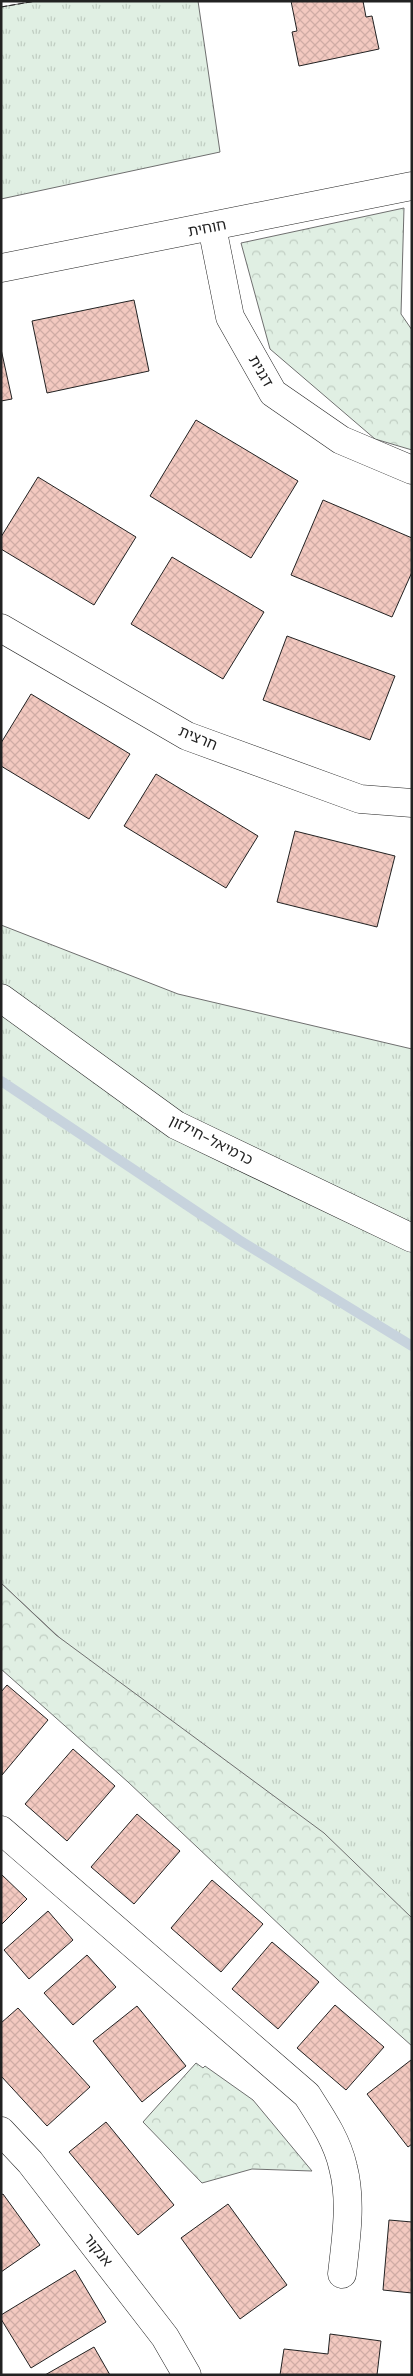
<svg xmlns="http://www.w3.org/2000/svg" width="413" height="2376" font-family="'DM Sans','Noto Sans Hebrew',sans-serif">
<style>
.grass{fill:url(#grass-tufts);stroke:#6f6f6f}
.forest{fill:url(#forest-crowns);stroke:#6f6f6f}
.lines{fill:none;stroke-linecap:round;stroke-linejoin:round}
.stream{stroke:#c7d3dd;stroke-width:10}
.building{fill:url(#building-cross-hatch);stroke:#222}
.street-casing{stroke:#222;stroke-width:29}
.street{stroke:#fff;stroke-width:28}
.fence{stroke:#222;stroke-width:1;stroke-dasharray:6 2.5;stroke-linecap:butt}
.labels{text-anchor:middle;stroke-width:4;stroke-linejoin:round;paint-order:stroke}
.street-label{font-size:15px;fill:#222;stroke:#fff}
</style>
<defs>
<pattern id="grass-tufts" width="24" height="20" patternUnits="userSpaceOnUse" patternTransform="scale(1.25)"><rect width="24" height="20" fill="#e0efe3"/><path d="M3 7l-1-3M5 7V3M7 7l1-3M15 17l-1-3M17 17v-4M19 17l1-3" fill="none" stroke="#c0cdc2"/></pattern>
<pattern id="forest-crowns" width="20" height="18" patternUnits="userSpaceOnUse" patternTransform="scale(1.25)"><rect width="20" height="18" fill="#e0efe3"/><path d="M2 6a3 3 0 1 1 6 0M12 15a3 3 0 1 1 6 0" fill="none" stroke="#c0cdc2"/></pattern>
<pattern id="building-cross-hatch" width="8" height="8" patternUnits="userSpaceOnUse" patternTransform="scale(1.25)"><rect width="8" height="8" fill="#f3c9c0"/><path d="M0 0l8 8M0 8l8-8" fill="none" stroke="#d0aca5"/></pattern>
</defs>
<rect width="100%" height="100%" fill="#fff"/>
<g class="grass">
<polygon points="36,1 198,1 220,152 1,199 1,7"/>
<polygon points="1,925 178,994 412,1049 412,1968 1,1583"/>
</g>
<g class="forest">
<polygon points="404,208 401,314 412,330 412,450 375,439 270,349 241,243"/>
<polygon points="1,1583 56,1635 324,1833 412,1918 412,2046 337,1979 128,1782 1,1669"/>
<polygon points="196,2063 203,2068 205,2066 253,2100 312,2171 252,2169 202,2183 143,2122"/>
</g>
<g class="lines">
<polyline class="stream" points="1,1081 239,1240 412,1346"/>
</g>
<g class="building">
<polygon points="291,1 363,1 366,17 372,16 379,49 299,66 292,32 297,31"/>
<polygon points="134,300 149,371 47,393 32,321"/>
<polygon points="1,349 12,399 1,401"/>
<polygon points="196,420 298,481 251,558 150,496"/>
<polygon points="38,477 136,537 94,605 1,549 1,537"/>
<polygon points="323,500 412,538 412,572 392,617 291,575"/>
<polygon points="172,557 264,612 223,679 131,624"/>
<polygon points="287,636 395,676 370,740 263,700"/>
<polygon points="31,694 130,754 89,819 1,766 1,743"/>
<polygon points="156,774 258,836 226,888 124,826"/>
<polygon points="295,831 395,856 377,927 277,902"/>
<polygon points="7,1685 48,1720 2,1775 1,1692"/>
<polygon points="73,1749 115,1786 67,1841 25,1804"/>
<polygon points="137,1814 180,1851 134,1904 91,1867"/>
<polygon points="1,1874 27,1899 1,1925"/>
<polygon points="212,1880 263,1924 221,1972 171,1928"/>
<polygon points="48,1911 73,1940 29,1979 4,1950"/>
<polygon points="272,1942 319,1982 278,2029 232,1989"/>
<polygon points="87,1955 116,1987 73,2025 44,1993"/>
<polygon points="335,2005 384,2047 346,2090 297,2048"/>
<polygon points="137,2006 186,2066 142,2102 93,2041"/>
<polygon points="18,2008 90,2087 47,2126 1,2076 1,2023"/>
<polygon points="411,2060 412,2144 408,2147 367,2094"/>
<polygon points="106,2122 174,2205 138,2235 69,2152"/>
<polygon points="3,2194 40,2245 1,2272 1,2195"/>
<polygon points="228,2204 287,2285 240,2319 181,2238"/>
<polygon points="389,2220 412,2222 412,2293 383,2290"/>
<polygon points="75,2270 106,2322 31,2368 1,2319 1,2315"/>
<polygon points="330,2334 381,2341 377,2375 280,2375 284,2349 328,2354"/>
<polygon points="94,2347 110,2375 45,2375"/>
</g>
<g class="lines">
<g class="street-casing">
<g id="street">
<polyline points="212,227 230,317 273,393 341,440 412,470"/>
<polyline points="1,268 412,186"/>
<polyline points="1,628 187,736 360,799 412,803"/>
<polyline points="1,998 176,1125 412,1238"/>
<path d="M1 1830 307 2095C321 2117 337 2140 343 2167 352 2201 346 2239 342 2274"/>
<polyline points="1,2131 30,2162 165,2337 187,2375"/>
</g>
</g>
<use href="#street" class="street"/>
<polyline class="fence" points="1,7 36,1"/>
</g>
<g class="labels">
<g class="street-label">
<text transform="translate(207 228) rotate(-11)" y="5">חוחית</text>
<text transform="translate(261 371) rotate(60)" y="5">דגנית</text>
<text transform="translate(198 738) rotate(23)" y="5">חרצית</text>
<text transform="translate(211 1140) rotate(27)" y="5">כרמיאל-חילזון</text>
<text transform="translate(98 2250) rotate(52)" y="5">אנקור</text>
</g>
</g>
<rect width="413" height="2376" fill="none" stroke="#222222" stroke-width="5"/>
</svg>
